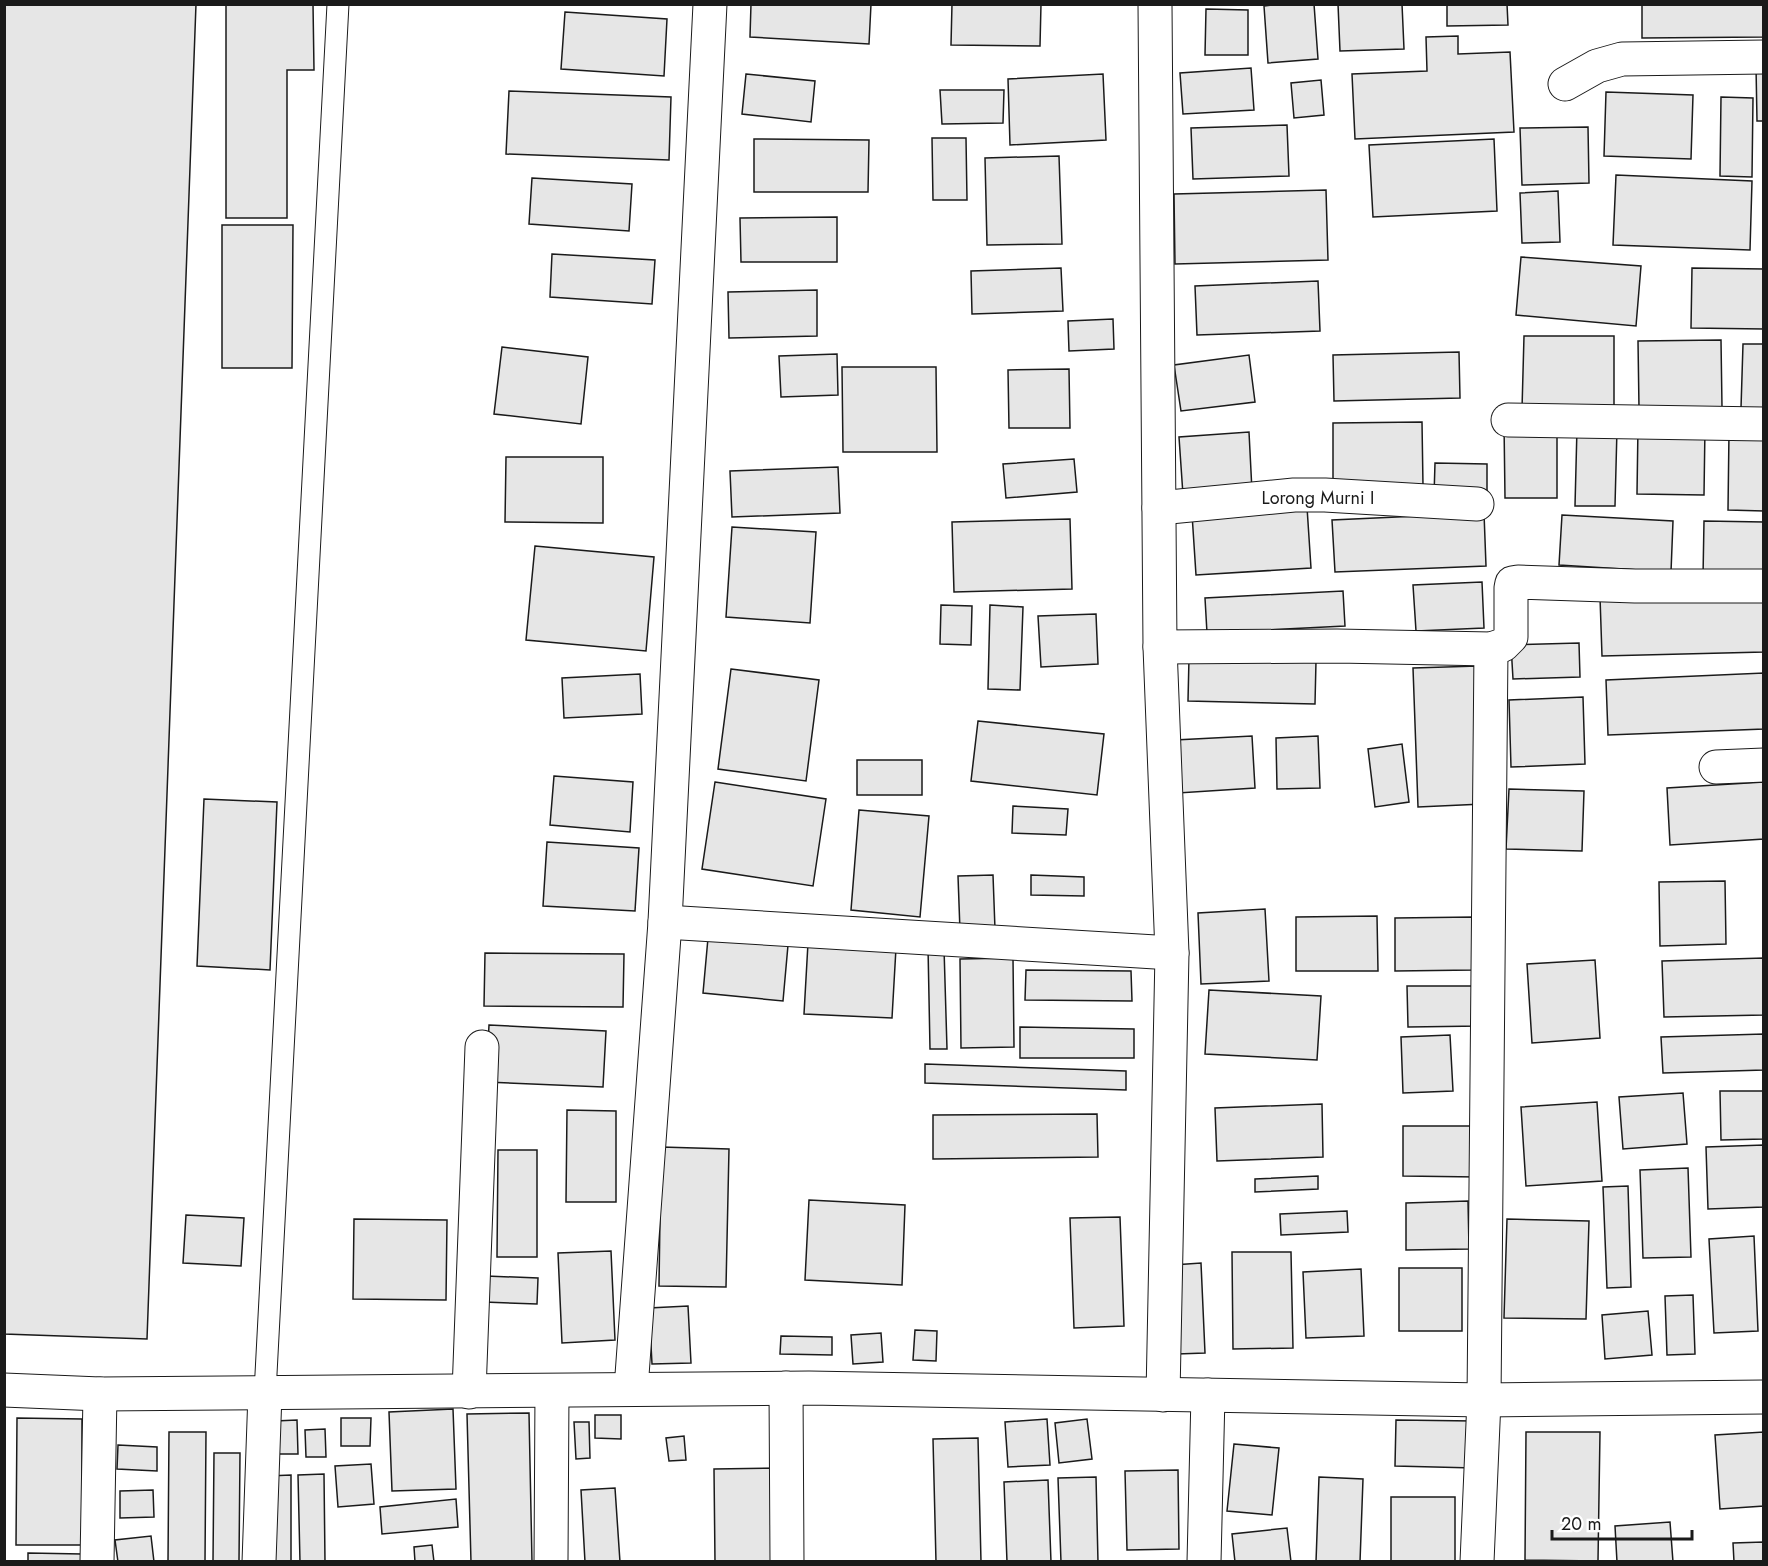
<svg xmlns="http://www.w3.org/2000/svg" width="1768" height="1566" font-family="Jost,sans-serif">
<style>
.building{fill:#e6e6e6;stroke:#1a1a1a;stroke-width:1.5}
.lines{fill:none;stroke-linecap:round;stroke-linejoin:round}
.lane-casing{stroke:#1a1a1a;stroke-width:23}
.street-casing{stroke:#1a1a1a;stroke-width:35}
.lane{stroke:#fff;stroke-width:21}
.street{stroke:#fff;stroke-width:33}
.labels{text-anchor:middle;stroke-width:4.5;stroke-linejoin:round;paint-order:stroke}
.street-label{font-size:18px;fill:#1a1a1a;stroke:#fff}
</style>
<rect width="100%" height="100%" fill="#fff"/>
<g class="building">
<polygon points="4,4 196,4 147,1339 4,1334"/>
<polygon points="226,4 313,4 314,70 287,70 287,218 226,218"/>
<polygon points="751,4 871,4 869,44 750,37"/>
<polygon points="952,4 1041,4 1040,46 951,45"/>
<polygon points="1280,4 1314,4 1318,59 1268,63 1264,6"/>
<polygon points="1338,4 1402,4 1404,49 1340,51"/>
<polygon points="1447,4 1507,4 1508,25 1447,26"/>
<polygon points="1642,4 1764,4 1764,37 1642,38"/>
<polygon points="1206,9 1248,10 1248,55 1205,55"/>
<polygon points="565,12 667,19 664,76 561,69"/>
<polygon points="1458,36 1458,54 1510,52 1514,132 1355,139 1352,74 1427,71 1426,37"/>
<polygon points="1764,65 1764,121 1757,121 1756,66"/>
<polygon points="1251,68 1254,110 1183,114 1180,73"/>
<polygon points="746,74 815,81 811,122 742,114"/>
<polygon points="1103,74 1106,140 1010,145 1008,79"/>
<polygon points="1321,80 1324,115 1294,118 1291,83"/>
<polygon points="940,90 1004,90 1003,123 942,124"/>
<polygon points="509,91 671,97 669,160 506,154"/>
<polygon points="1606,92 1693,95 1691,159 1604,156"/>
<polygon points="1721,97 1753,98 1752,177 1720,176"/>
<polygon points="1287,125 1289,176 1193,179 1191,128"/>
<polygon points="1588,127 1589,183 1522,185 1520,128"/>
<polygon points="932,138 966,138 967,200 933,200"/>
<polygon points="754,139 869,140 868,192 754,192"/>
<polygon points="1494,139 1497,211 1373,217 1369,145"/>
<polygon points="1059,156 1062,244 987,245 985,158"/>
<polygon points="1616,175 1752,181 1750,250 1613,245"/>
<polygon points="532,178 632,184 629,231 529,224"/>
<polygon points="1326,190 1328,260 1175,264 1174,194"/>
<polygon points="1558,191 1560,242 1522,243 1520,193"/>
<polygon points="837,217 837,262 741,262 740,218"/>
<polygon points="222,225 293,225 292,368 222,368"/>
<polygon points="552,254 655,260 652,304 550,297"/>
<polygon points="1521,257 1641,266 1636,326 1516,315"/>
<polygon points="1061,268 1063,311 972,314 971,271"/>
<polygon points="1692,268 1764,269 1764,329 1691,328"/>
<polygon points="1318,281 1320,331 1197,335 1195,286"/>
<polygon points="817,290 817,336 729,338 728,292"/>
<polygon points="1113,319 1114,349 1069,351 1068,321"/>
<polygon points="1524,336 1614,336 1614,410 1522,409"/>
<polygon points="1721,340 1722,407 1639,408 1638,341"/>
<polygon points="1743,344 1764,344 1764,409 1741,408"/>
<polygon points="502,347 588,357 581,424 494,414"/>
<polygon points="1459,352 1460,398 1334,401 1333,355"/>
<polygon points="837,354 838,395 781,397 779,356"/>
<polygon points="1249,355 1255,402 1181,411 1174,365"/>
<polygon points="842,367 936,367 937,452 843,452"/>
<polygon points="1069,369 1070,428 1009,428 1008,370"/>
<polygon points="1422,422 1423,486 1333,487 1333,423"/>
<polygon points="1504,423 1557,423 1557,498 1505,498"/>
<polygon points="1638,426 1705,427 1704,495 1637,494"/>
<polygon points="1577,428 1617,429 1615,506 1575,506"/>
<polygon points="1249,432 1252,491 1183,495 1179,437"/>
<polygon points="1729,432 1764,433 1764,511 1728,510"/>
<polygon points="506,457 603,457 603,523 505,522"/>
<polygon points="1074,459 1077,492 1006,498 1003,464"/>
<polygon points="1435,463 1487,464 1487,497 1434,496"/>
<polygon points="838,467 840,513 732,517 730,471"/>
<polygon points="1307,507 1311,568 1196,575 1192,514"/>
<polygon points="1484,513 1486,566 1335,572 1332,520"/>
<polygon points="1562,515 1673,521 1671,572 1559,565"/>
<polygon points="1070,519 1072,589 954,592 952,522"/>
<polygon points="1704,521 1764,522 1764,578 1703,577"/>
<polygon points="732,527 816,532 810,623 726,617"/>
<polygon points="535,546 654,557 646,651 526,640"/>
<polygon points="1482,582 1484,628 1416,631 1413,585"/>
<polygon points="1343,591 1345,626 1207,633 1205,598"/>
<polygon points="1764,594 1764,652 1602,656 1600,597"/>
<polygon points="941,605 972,606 971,645 940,644"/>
<polygon points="990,605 1023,607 1020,690 988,689"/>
<polygon points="1096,614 1098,664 1041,667 1038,616"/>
<polygon points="1579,643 1580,677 1513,679 1511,645"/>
<polygon points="1189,658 1316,661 1315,704 1188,701"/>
<polygon points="1478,666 1483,804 1418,807 1413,668"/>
<polygon points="731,669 819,680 806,781 718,769"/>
<polygon points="1764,673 1764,729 1608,735 1606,680"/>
<polygon points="640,674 642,714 564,718 562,678"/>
<polygon points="1583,697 1585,764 1511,767 1509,700"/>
<polygon points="978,721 1104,734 1097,795 971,781"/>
<polygon points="1252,736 1255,788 1178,793 1175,740"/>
<polygon points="1318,736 1320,788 1277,789 1276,738"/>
<polygon points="1402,744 1409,802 1375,807 1368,749"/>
<rect x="857" y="760" width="65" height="35"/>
<polygon points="554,776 633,782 630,832 550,825"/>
<polygon points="715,782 826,799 813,886 702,869"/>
<polygon points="1764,782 1764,839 1670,845 1667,788"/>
<polygon points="1509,789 1584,791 1582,851 1506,849"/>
<polygon points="204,799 277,802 270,970 197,966"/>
<polygon points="1013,806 1068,809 1066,835 1012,833"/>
<polygon points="859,810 929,816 920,917 851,910"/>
<polygon points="547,842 639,848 635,911 543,906"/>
<polygon points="993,875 995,929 960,931 958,876"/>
<polygon points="1031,875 1084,877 1084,896 1031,895"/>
<polygon points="1725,881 1726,944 1660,946 1659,882"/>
<polygon points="1265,909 1269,981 1201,984 1198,913"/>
<polygon points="1377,916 1378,971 1296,971 1296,917"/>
<polygon points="1474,917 1474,970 1395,971 1395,918"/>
<polygon points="709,927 789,934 783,1001 703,993"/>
<polygon points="808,943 896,948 892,1018 804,1014"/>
<polygon points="928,947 944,948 947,1049 930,1049"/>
<polygon points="485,953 624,954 623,1007 484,1006"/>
<polygon points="1013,958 1014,1047 961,1048 960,959"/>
<polygon points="1764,958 1764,1015 1664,1017 1662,961"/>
<polygon points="1595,960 1600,1038 1532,1043 1527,964"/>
<polygon points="1026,970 1131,971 1132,1001 1025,1000"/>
<polygon points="1407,986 1481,986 1481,1026 1408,1027"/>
<polygon points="1209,990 1321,996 1317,1060 1205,1054"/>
<polygon points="489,1025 606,1031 603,1087 486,1082"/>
<polygon points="1020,1027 1134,1029 1134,1058 1020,1058"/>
<polygon points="1764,1034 1764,1070 1663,1073 1661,1037"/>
<polygon points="1450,1035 1453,1091 1403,1093 1401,1037"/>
<polygon points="925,1064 1126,1071 1126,1090 925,1083"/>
<polygon points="1720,1091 1764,1091 1764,1139 1721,1140"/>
<polygon points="1683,1093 1687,1144 1623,1149 1619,1097"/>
<polygon points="1597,1102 1602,1181 1526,1186 1521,1107"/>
<polygon points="1322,1104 1323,1157 1217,1161 1215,1108"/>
<polygon points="567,1110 616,1111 616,1202 566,1202"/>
<polygon points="1097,1114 1098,1157 933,1159 933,1115"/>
<polygon points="1403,1126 1479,1126 1478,1177 1403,1176"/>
<polygon points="1764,1145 1764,1207 1708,1209 1706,1147"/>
<polygon points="661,1147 729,1149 726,1287 659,1286"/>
<polygon points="498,1150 537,1150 537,1257 497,1257"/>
<polygon points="1688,1168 1691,1257 1643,1258 1640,1170"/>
<polygon points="1318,1176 1318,1189 1255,1192 1255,1179"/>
<polygon points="1628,1186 1631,1287 1607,1288 1603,1187"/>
<polygon points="809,1200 905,1205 902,1285 805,1280"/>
<polygon points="1468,1201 1469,1249 1406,1250 1406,1203"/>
<polygon points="1347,1211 1348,1232 1281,1235 1280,1214"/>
<polygon points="186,1215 244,1218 241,1266 183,1263"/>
<polygon points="1120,1217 1124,1326 1074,1328 1070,1218"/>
<polygon points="354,1219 447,1220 446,1300 353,1299"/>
<polygon points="1507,1219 1589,1221 1586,1319 1504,1318"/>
<polygon points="1754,1236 1758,1331 1714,1333 1709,1239"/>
<polygon points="611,1251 615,1340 562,1343 558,1253"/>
<polygon points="1232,1252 1291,1252 1293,1348 1233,1349"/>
<polygon points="1201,1263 1205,1353 1177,1354 1173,1265"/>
<rect x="1399" y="1268" width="63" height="63"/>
<polygon points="1361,1269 1364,1336 1306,1338 1303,1272"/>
<polygon points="486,1276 538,1278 537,1304 484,1302"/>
<polygon points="1693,1295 1695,1354 1667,1355 1665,1296"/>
<polygon points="688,1306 691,1363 652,1364 649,1308"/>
<polygon points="1648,1311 1652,1355 1605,1359 1602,1315"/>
<polygon points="915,1330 937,1331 936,1361 913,1360"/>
<polygon points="881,1333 883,1362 853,1364 851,1335"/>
<polygon points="781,1336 832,1337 832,1355 780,1354"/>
<polygon points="453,1409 456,1489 392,1491 389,1412"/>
<polygon points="529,1413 532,1562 471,1562 467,1414"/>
<polygon points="595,1415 621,1415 621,1439 595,1438"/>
<polygon points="17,1418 82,1419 82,1545 16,1545"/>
<polygon points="341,1418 371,1418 370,1446 341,1446"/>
<polygon points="1047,1419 1050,1465 1008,1467 1005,1422"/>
<polygon points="1087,1419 1092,1459 1059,1463 1055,1423"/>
<polygon points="297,1420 298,1454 275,1454 275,1421"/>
<polygon points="1396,1420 1474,1421 1474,1468 1395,1466"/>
<polygon points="574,1422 589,1422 590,1458 576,1459"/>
<polygon points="325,1429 326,1457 306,1457 305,1430"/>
<polygon points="169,1432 206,1432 205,1562 168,1562"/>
<polygon points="1526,1432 1600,1432 1598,1561 1525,1560"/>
<polygon points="1764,1432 1764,1506 1720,1509 1715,1435"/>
<polygon points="684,1436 686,1460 669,1461 666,1438"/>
<polygon points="978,1438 981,1562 936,1562 933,1439"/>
<polygon points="1234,1444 1279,1448 1272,1515 1227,1511"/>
<polygon points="118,1445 157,1447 157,1471 117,1469"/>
<polygon points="214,1453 240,1453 239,1562 213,1562"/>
<polygon points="371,1464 374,1504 338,1507 335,1466"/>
<polygon points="783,1468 784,1562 715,1562 714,1469"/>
<polygon points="1178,1470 1179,1549 1127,1550 1125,1471"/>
<polygon points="324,1474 325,1562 300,1562 298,1475"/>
<polygon points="291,1475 291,1562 269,1562 268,1476"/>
<polygon points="1096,1477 1098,1562 1061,1562 1058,1478"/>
<polygon points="1319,1477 1363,1479 1360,1562 1316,1562"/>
<polygon points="1048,1480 1051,1562 1007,1562 1004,1482"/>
<polygon points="615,1488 620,1562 585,1562 581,1490"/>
<polygon points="153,1490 154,1517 120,1518 120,1491"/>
<rect x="1391" y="1497" width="64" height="65"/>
<polygon points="456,1499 458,1527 382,1534 380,1507"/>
<polygon points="1670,1522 1673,1562 1617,1562 1615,1526"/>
<polygon points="1287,1528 1291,1562 1235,1562 1232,1534"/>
<polygon points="151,1536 154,1562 118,1562 115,1540"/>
<polygon points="1764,1542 1764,1562 1734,1562 1733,1543"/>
<polygon points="432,1545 434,1562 415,1562 414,1547"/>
<polygon points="28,1553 82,1554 82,1562 28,1562"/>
</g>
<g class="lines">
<g class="lane-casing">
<polyline id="lane" points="265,1393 338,4"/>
</g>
<g class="street-casing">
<g id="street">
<polyline points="1155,4 1160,647 1172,953 1163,1395"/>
<polyline points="1565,84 1597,66 1622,59 1764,57"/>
<polyline points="1508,420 1764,424"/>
<polyline points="1159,508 1294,495 1325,495 1477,504"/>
<polyline points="1160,647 1337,646 1491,649 1503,645 1511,637 1511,588 1512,583 1518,582 1635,586 1764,586"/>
<polyline points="1716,767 1764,765"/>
<polyline points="665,922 1172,953"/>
<polyline points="786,1388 787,1562"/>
<polyline points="631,1389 665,922 710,4"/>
<polyline points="4,1390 100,1394 809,1388 1484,1400 1764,1397"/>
<polyline points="469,1392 482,1047"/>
<polyline points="97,1562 100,1394"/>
<polyline points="259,1562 265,1393"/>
<polyline points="551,1562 552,1391"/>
<polyline points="1204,1562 1208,1395"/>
<polyline points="1477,1562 1484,1400 1491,649"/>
</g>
</g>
<use href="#lane" class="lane"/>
<use href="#street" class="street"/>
</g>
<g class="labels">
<g class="street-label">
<text x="1318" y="504">Lorong Murni I</text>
</g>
</g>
<rect width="1768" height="1566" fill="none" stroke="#1a1a1a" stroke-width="12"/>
<path d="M1552 1530v9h140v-9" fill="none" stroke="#1a1a1a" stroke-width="3"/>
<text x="1561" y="1530" font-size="18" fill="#1a1a1a" stroke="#ffffff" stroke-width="4.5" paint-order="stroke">20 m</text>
</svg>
